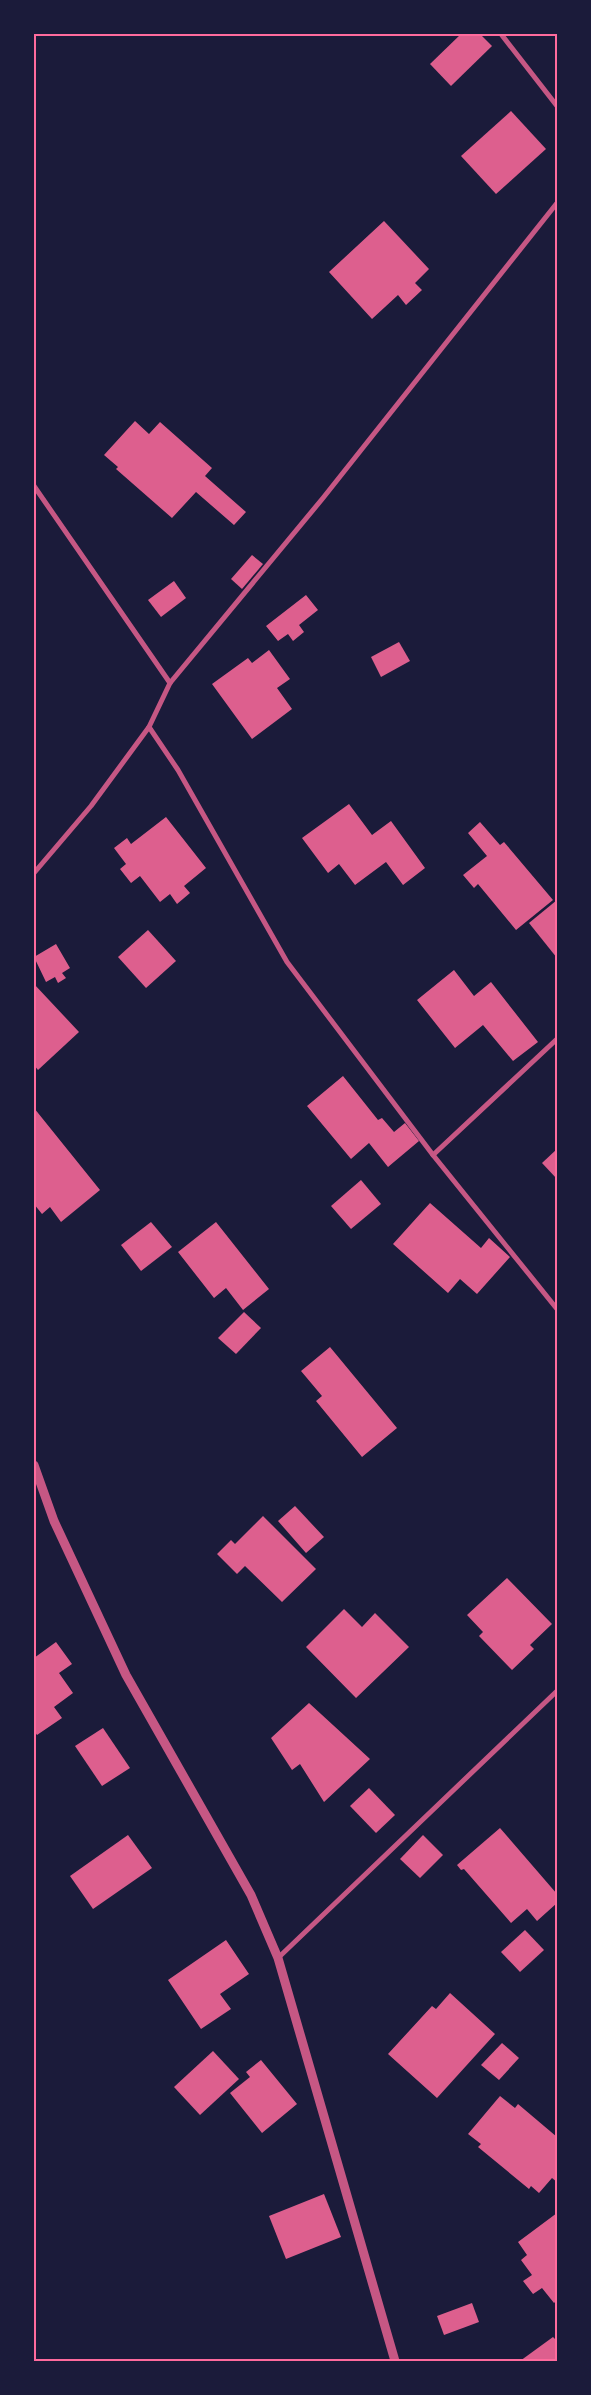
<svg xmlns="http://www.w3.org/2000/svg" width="591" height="2395" font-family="'Titillium Web',sans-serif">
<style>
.building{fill:#dd5f8e}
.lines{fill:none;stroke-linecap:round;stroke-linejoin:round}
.minor{stroke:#c65784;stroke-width:5}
.tertiary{stroke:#c65784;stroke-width:9}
.neatline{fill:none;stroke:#ff6b9d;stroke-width:2}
</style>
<rect width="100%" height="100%" fill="#1b1b3a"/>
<g class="building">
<polygon points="461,34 480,34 492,46 451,86 430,64"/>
<polygon points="511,111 546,149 496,194 461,156"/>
<polygon points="384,221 429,269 415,283 422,290 406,305 398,295 372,319 329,272"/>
<polygon points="135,421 149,434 160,422 212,468 205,476 246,512 234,525 196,492 172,518 116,469 118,467 104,455"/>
<polygon points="252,555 263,564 242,589 231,579"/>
<polygon points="174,581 186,598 161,617 148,600"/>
<polygon points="306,595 318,610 299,625 304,632 293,641 288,634 278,641 266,626"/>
<polygon points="399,642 410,661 381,677 371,657"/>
<polygon points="269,650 290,679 277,688 292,709 252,739 212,684 248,658 252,663"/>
<polygon points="349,804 372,835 391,821 425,868 403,885 386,862 355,885 339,864 328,873 302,838"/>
<polygon points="166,817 206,868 184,886 190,893 177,904 170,894 160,902 140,876 131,883 120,869 126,864 114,848 127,838 131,844"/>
<polygon points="480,822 500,845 504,842 553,900 516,930 478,884 474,888 463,875 487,856 468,833"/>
<polygon points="557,900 557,958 529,923"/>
<polygon points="148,930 176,961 146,988 118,957"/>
<polygon points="56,944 70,968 62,973 66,978 58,983 55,977 46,982 34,957"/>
<polygon points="454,970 474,996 491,982 538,1042 513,1061 483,1025 455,1048 417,1000"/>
<polygon points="34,984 79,1032 38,1070 34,1065"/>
<polygon points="343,1076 378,1120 382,1118 394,1132 405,1123 419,1141 388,1167 369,1143 351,1159 307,1106"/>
<polygon points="34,1108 100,1190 61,1222 50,1207 42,1214 34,1204"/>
<polygon points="557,1149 557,1179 542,1163"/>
<polygon points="361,1180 381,1204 351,1229 331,1206"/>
<polygon points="430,1203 481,1248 489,1238 510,1257 477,1294 460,1279 448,1293 393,1244"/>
<polygon points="151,1222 172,1247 141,1271 121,1245"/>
<polygon points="216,1222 269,1289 243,1310 226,1288 214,1298 178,1252"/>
<polygon points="244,1312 261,1328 236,1354 218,1338"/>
<polygon points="330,1347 397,1428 362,1457 316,1401 322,1396 301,1371"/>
<polygon points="295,1506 324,1537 306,1553 278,1521"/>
<polygon points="263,1516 316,1569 282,1602 245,1566 237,1574 217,1554 231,1540 235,1544"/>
<polygon points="507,1578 552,1624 530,1645 534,1649 512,1670 479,1636 483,1632 467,1615"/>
<polygon points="344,1609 362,1627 375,1613 409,1647 356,1698 306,1647"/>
<polygon points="56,1642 72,1664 59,1673 73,1693 54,1707 62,1718 37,1735 34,1731 34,1658"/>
<polygon points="309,1703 370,1759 324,1802 300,1764 292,1770 271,1738"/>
<polygon points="103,1728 130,1768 102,1786 75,1746"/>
<polygon points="369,1788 395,1815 376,1833 350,1806"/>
<polygon points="500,1828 557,1894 557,1903 537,1921 527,1909 511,1923 464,1869 461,1870 457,1865"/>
<polygon points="128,1835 152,1868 93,1909 70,1876"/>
<polygon points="423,1835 443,1855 420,1878 400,1859"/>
<polygon points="525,1930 544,1950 520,1972 501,1952"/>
<polygon points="226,1940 249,1974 220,1994 231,2009 201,2029 168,1980"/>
<polygon points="450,1993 495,2034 437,2098 388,2054 432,2006 436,2009"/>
<polygon points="502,2043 519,2058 499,2080 481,2065"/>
<polygon points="213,2051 239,2079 200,2115 174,2087"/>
<polygon points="261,2060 297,2104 262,2133 230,2093 250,2077 246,2072"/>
<polygon points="500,2096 515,2108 518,2104 557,2137 557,2182 552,2178 539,2193 531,2186 529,2189 478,2147 481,2144 468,2134"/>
<polygon points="324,2194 341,2237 286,2259 269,2216"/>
<polygon points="557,2213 557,2300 554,2303 542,2288 533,2294 523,2281 532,2275 521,2260 527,2255 518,2242"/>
<polygon points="472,2303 479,2322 444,2335 437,2316"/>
<polygon points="553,2337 555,2339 557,2337 557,2361 520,2361"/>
</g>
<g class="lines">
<g class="minor">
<polyline points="501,34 557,106"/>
<polyline points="34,486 170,683"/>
<polyline points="149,727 178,770 287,962 433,1155 557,1309"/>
<polyline points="34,873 91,806 149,727 170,683 323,498 557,203"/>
<polyline points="433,1155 557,1039"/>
<polyline points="278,1958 557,1691"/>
</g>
<polyline class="tertiary" points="34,1465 54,1521 126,1675 251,1895 278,1958 395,2361"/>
</g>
<rect width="591" height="2395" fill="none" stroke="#1b1b3a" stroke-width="70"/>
<rect x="35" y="35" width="521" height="2325" class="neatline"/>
</svg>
